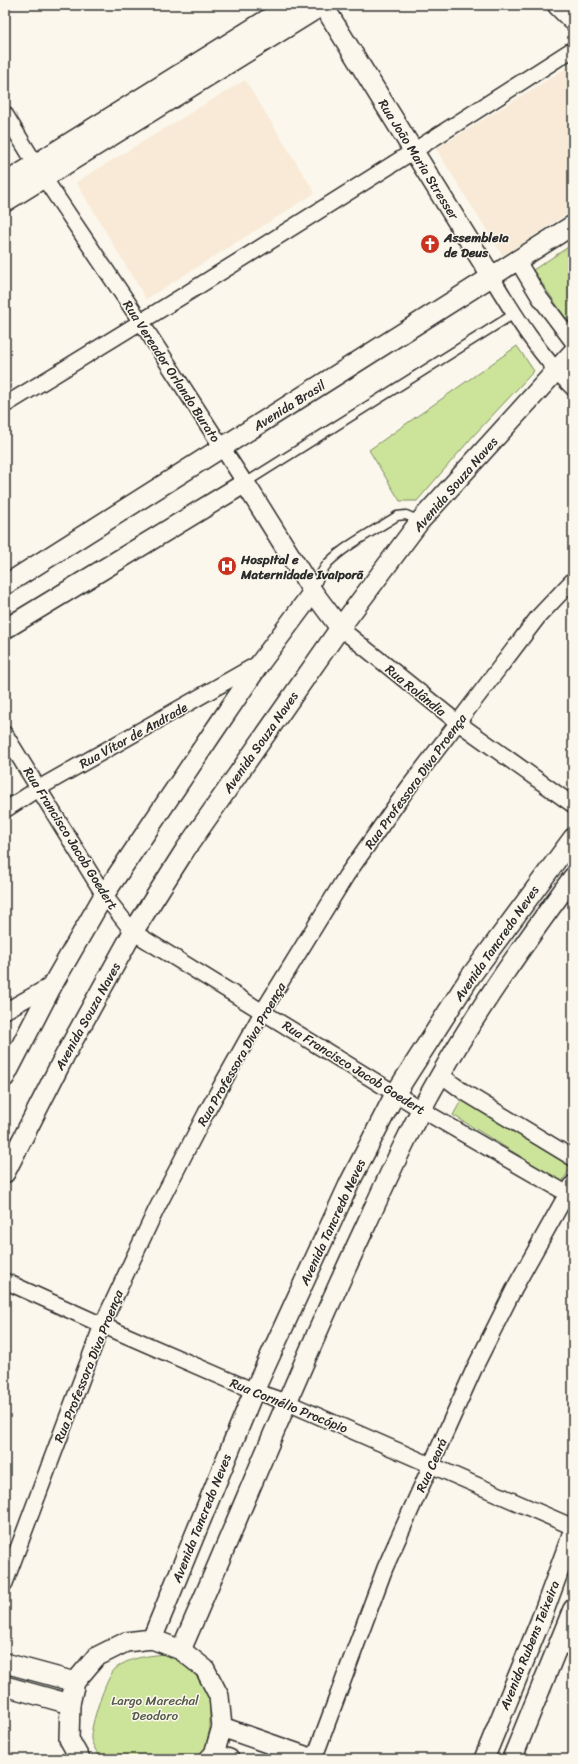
<svg xmlns="http://www.w3.org/2000/svg" width="578" height="1764" font-family="Sriracha,sans-serif">
<style>
.built{fill:#f8ead6}
.green{fill:#cce49a;stroke:#7c8862}
.lines{fill:none;stroke-linecap:round;stroke-linejoin:round}
.service-casing{stroke:#2b2b2b;stroke-width:11}
.minor-casing{stroke:#2b2b2b;stroke-width:18}
.tertiary-casing{stroke:#2b2b2b;stroke-width:22}
.secondary-casing{stroke:#2b2b2b;stroke-width:25}
.service{stroke:#fbf7ec;stroke-width:8}
.minor{stroke:#fbf7ec;stroke-width:15}
.tertiary{stroke:#fbf7ec;stroke-width:19}
.secondary{stroke:#fbf7ec;stroke-width:22}
.labels{text-anchor:middle;stroke-width:3;stroke-linejoin:round;paint-order:stroke}
.street-label{font-size:13px;fill:#2b2b2b;stroke:#fbf7ec}
.poi-label{font-size:13px;font-weight:bold;fill:#2b2b2b;stroke:#fbf7ec;text-anchor:start}
.park-label{font-size:13px;fill:#535947;stroke:#fbf7ec}
</style>
<rect width="100%" height="100%" fill="#fbf7ec"/>
<filter id="ink" filterUnits="userSpaceOnUse"><feTurbulence type="fractalNoise" baseFrequency=".025" numOctaves="2"/><feDisplacementMap in="SourceGraphic" scale="8" xChannelSelector="R" yChannelSelector="G"/><feConvolveMatrix kernelMatrix="1 2 1 2 8 2 1 2 1" color-interpolation-filters="sRGB"/></filter>
<g filter="url(#ink)">
<g class="built">
<polygon points="573,64 573,210 503,256 436,149"/>
<polygon points="245,80 315,193 146,299 76,182"/>
</g>
<g class="green">
<polygon points="573,244 573,329 533,270"/>
<polygon points="517,346 534,371 474,435 417,501 400,501 369,450"/>
<polygon points="462,1099 571,1167 562,1182 453,1115"/>
<path d="M165 1654 181 1661 193 1671 210 1697V1728L205 1749 197 1759H100C98 1753 92 1745 91 1739 90 1726 106 1678 115 1669 129 1657 148 1656 165 1654Z"/>
</g>
<g class="lines">
<g class="service-casing">
<g id="service">
<polyline points="245,483 514,314"/>
<path d="M314 590C317 581 321 571 328 563 347 544 374 531 397 516L406 515 420 521"/>
</g>
</g>
<g class="minor-casing">
<g id="minor">
<polyline points="5,114 44,178 141,322 245,483"/>
<polyline points="517,260 540,298 573,342"/>
<path d="M491 276C515 316 540 356 573 388"/>
<path d="M5 405C196 289 385 170 573 49"/>
<polyline points="340,628 457,722 573,805"/>
<polyline points="5,734 104,895 133,932 422,1110 573,1197"/>
<polyline points="5,810 39,788 261,662"/>
<polyline points="5,1011 53,984"/>
<polyline points="441,1075 464,1092 573,1158"/>
<polyline points="5,1281 102,1325 254,1391 286,1402 573,1527"/>
<polyline points="5,1583 102,1325 156,1210 206,1113 263,1011 346,876 408,788 538,617 573,580"/>
<polyline points="560,1642 573,1649"/>
<polyline points="314,1759 385,1568 431,1465 475,1367 515,1287 573,1183"/>
</g>
</g>
<g class="tertiary-casing">
<g id="tertiary">
<polyline points="323,5 491,276"/>
<polyline points="5,183 290,5"/>
<polyline points="5,202 323,5"/>
<polyline points="5,585 573,225"/>
<polyline points="5,629 245,483 313,592 340,628"/>
<polyline points="5,1077 53,984 104,895 212,734 261,662 313,592"/>
<polyline points="5,1173 64,1057 133,932 185,850 340,628 420,521 573,352"/>
<polyline points="152,1639 254,1391 350,1182 395,1094 470,977 573,838"/>
<path d="M181 1650C243 1508 300 1365 366 1225 389 1175 412 1124 440 1076 479 1007 526 941 573 877"/>
<polyline points="5,1663 75,1682"/>
<polyline points="5,1686 70,1704"/>
<polyline points="222,1727 313,1759"/>
<polyline points="214,1754 229,1759"/>
<polyline points="80,1759 69,1739 70,1704 75,1682 96,1657 126,1642 152,1639 181,1650 205,1669 219,1696 222,1727 214,1754 209,1759"/>
<polyline points="484,1759 540,1622 573,1532"/>
<polyline points="512,1759 573,1609"/>
</g>
</g>
<g class="secondary-casing">
<polyline id="secondary" points="559,5 573,19"/>
</g>
<use href="#service" class="service"/>
<use href="#minor" class="minor"/>
<use href="#tertiary" class="tertiary"/>
<use href="#secondary" class="secondary"/>
</g>
</g>
<defs>
<g id="church-disc" transform="scale(1)"><circle r="9.5" fill="#c8321e" stroke="#fbf7ec"/><path d="M-1.2-6h2.4v3.5h3.3v2.4h-3.3V6h-2.4V-.1h-3.3v-2.4h3.3Z" fill="#fff"/></g>
<g id="hospital-disc" transform="scale(1)"><circle r="9.5" fill="#c8321e" stroke="#fbf7ec"/><path d="M-5-5h3v3.5h4V-5h3V5h-3V1.5h-4V5h-3Z" fill="#fff"/></g>
</defs>
<g fill-rule="evenodd">
<use href="#church-disc" x="430" y="244"/>
<use href="#hospital-disc" x="227" y="566"/>
</g>
<g class="labels">
<g class="street-label">
<text transform="translate(419 159) rotate(58)" y="5">Rua João Maria Stresser</text>
<text transform="translate(172 371) rotate(57)" y="5">Rua Vereador Orlando Burato</text>
<text transform="translate(289 405) rotate(-32)" y="5">Avenida Brasil</text>
<text transform="translate(455 484) rotate(-49)" y="5">Avenida Souza Naves</text>
<text transform="translate(416 690) rotate(39)" y="5">Rua Rolândia</text>
<text transform="translate(133 735) rotate(-29)" y="5">Rua Vítor de Andrade</text>
<text transform="translate(260 742) rotate(-55)" y="5">Avenida Souza Naves</text>
<text transform="translate(415 781) rotate(-54)" y="5">Rua Professora Diva Proença</text>
<text transform="translate(71 838) rotate(58)" y="5">Rua Francisco Jacob Goedert</text>
<text transform="translate(496 943) rotate(-55)" y="5">Avenida Tancredo Neves</text>
<text transform="translate(87 1016) rotate(-61)" y="5">Avenida Souza Naves</text>
<text transform="translate(241 1054) rotate(-60)" y="5">Rua Professora Diva Proença</text>
<text transform="translate(354 1067) rotate(32)" y="5">Rua Francisco Jacob Goedert</text>
<text transform="translate(332 1222) rotate(-65)" y="5">Avenida Tancredo Neves</text>
<text transform="translate(88 1366) rotate(-68)" y="5">Rua Professora Diva Proença</text>
<text transform="translate(289 1405) rotate(22)" y="5">Rua Cornélio Procópio</text>
<text transform="translate(431 1465) rotate(-66)" y="5">Rua Ceará</text>
<text transform="translate(201 1518) rotate(-68)" y="5">Avenida Tancredo Neves</text>
<text transform="translate(529 1645) rotate(-68)" y="5">Avenida Rubens Teixeira</text>
</g>
<g class="poi-label">
<text x="444" y="242">Assembleia<tspan x="444" dy="15">de Deus</tspan></text>
<text x="241" y="564">Hospital e<tspan x="241" dy="15">Maternidade Ivaiporã</tspan></text>
</g>
<g class="park-label">
<text x="155" y="1705">Largo Marechal<tspan x="155" dy="15">Deodoro</tspan></text>
</g>
</g>
<rect width="578" height="1764" fill="none" stroke="#fbf7ec" stroke-width="20"/>
<rect x="10" y="10" width="558" height="1744" fill="none" stroke="#2b2b2b" stroke-width="1.5" filter="url(#ink)"/>
</svg>
